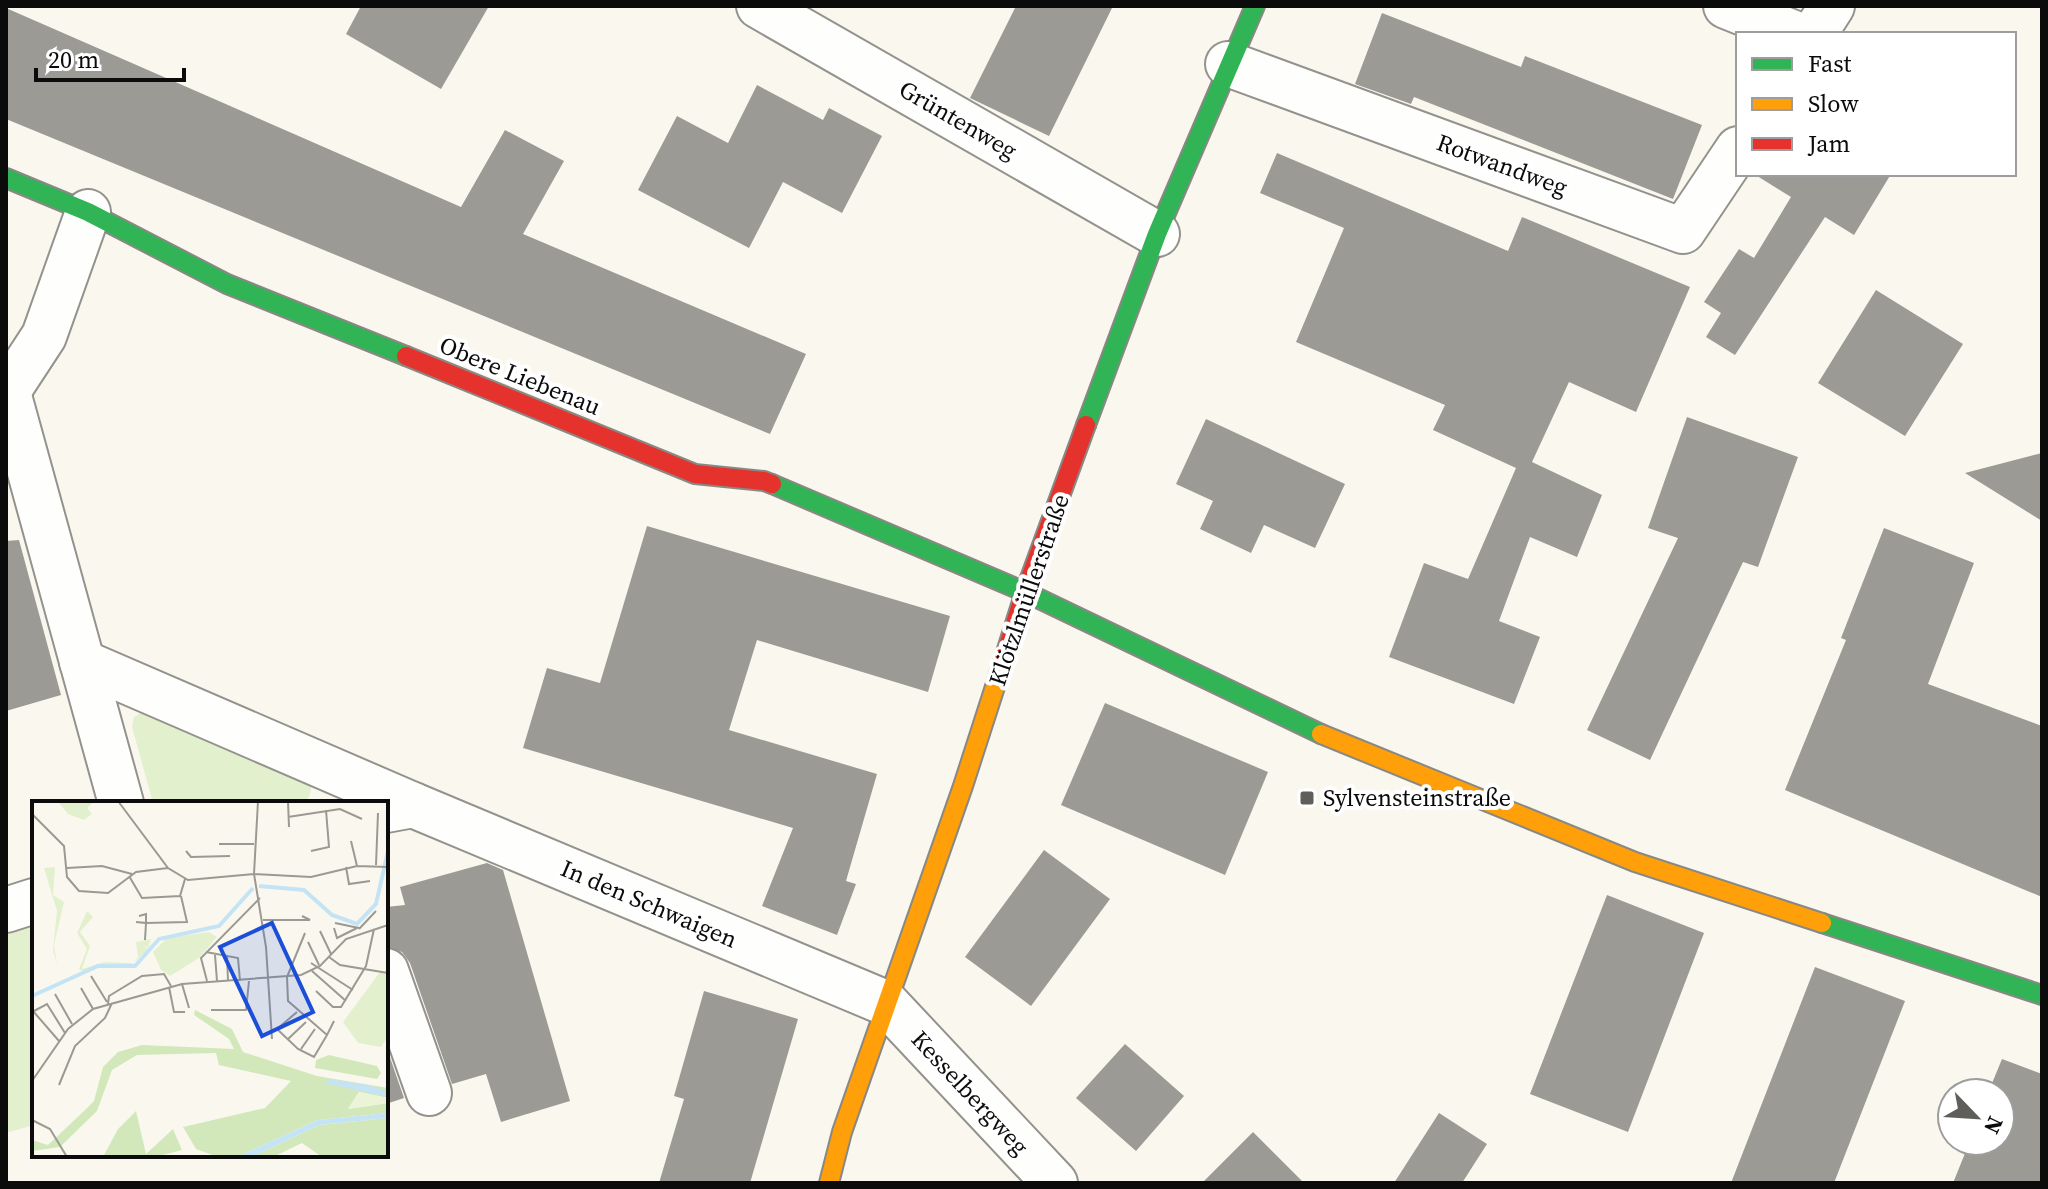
<svg xmlns="http://www.w3.org/2000/svg" width="2048" height="1189" font-family="'Source Serif 4',serif">
<style>
.green{fill:#e2f0ce}
.building{fill:#9c9a94}
.lines{fill:none;stroke-linecap:round;stroke-linejoin:round}
.street-casing{stroke:#93928d;stroke-width:48}
.fast-casing{stroke:#898884;stroke-width:22}
.slow-casing{stroke:#898884;stroke-width:22}
.jam-casing{stroke:#898884;stroke-width:22}
.street{stroke:#fefefc;stroke-width:44}
.fast{stroke:#30b455;stroke-width:18}
.slow{stroke:#ff9f0a;stroke-width:18}
.jam{stroke:#e5322d;stroke-width:18}
.poi-dot{fill:#5f5e5a;stroke:#fff;stroke-width:3}
.labels{text-anchor:middle;stroke-width:8;stroke-linejoin:round;paint-order:stroke}
.street-label{font-size:24px;fill:#0b0b0b;stroke:#fff}
.poi-label{font-size:24px;fill:#0b0b0b;stroke:#fff;text-anchor:start}
.inset-river{fill:none;stroke:#c4e4f5;stroke-width:4}
.inset-road{fill:none;stroke:#9a9993;stroke-width:2}
.view{fill:#1d4ed8;fill-opacity:0.15;stroke:#1d4ed8;stroke-width:4}
.inset-edge{fill:none;stroke:#0b0b0b;stroke-width:4}
</style>
<rect width="100%" height="100%" fill="#faf8ee"/>
<g class="green">
<path d="M144 711 309 779C313 789 311 796 304 803H153L132 727 134 717Z"/>
<polygon points="34,925 34,1125 6,1133 6,933"/>
</g>
<g class="building">
<polygon points="361,6 489,6 441,89 346,34"/>
<polygon points="1016,6 1113,6 1049,136 970,98"/>
<polygon points="6,8 461,207 505,130 564,161 523,234 806,354 770,434 6,119"/>
<polygon points="1382,13 1521,67 1525,56 1702,125 1673,199 1414,97 1411,104 1355,84"/>
<polygon points="757,85 823,120 829,108 882,136 842,213 783,182 749,248 638,190 677,116 728,143"/>
<polygon points="1277,153 1508,251 1522,217 1690,287 1636,412 1569,382 1532,462 1602,495 1577,557 1530,537 1499,621 1540,637 1514,704 1389,657 1424,563 1468,579 1516,468 1433,430 1445,405 1296,342 1344,228 1260,193"/>
<polygon points="1754,174 1891,174 1854,235 1825,217 1735,355 1706,337 1721,313 1704,302 1739,249 1754,258 1791,197"/>
<polygon points="1876,290 1963,344 1905,436 1818,383"/>
<polygon points="1687,417 1798,457 1758,567 1743,562 1650,760 1587,730 1678,538 1648,528"/>
<polygon points="1206,419 1345,484 1315,548 1264,525 1251,553 1200,529 1213,501 1176,484"/>
<polygon points="2042,453 2042,521 1965,473"/>
<polygon points="647,526 950,616 928,692 757,640 729,730 877,774 846,881 856,884 837,935 762,906 793,828 523,748 547,668 600,683"/>
<polygon points="1884,528 1974,563 1928,684 2042,726 2042,897 1785,790 1846,640 1841,638"/>
<polygon points="19,540 61,695 6,711 6,541"/>
<polygon points="1105,703 1268,772 1225,875 1061,805"/>
<polygon points="1044,850 1110,899 1031,1006 965,957"/>
<polygon points="487,863 503,870 570,1101 501,1122 486,1074 452,1084 410,963 402,952 386,947 386,907 405,905 400,887"/>
<polygon points="1607,895 1704,933 1628,1132 1530,1094"/>
<polygon points="1815,967 1905,1001 1834,1183 1731,1183"/>
<polygon points="704,991 798,1019 750,1183 659,1183 684,1099 674,1096"/>
<polygon points="1125,1044 1184,1096 1136,1151 1076,1098"/>
<polygon points="386,1046 404,1098 386,1104"/>
<polygon points="2002,1059 2042,1074 2042,1183 1953,1183 1970,1141 2000,1141 2000,1093 1988,1093"/>
<polygon points="1439,1113 1487,1144 1462,1183 1394,1183"/>
<polygon points="1253,1132 1304,1183 1202,1183"/>
</g>
<g class="lines">
<g class="street-casing">
<g id="street">
<polyline points="759,6 1157,234"/>
<polyline points="1726,6 1796,34"/>
<polyline points="1814,34 1832,6"/>
<polyline points="1228,64 1683,231 1738,149"/>
<polyline points="6,385 121,803"/>
<polyline points="8,391 44,336 88,212"/>
<polyline points="82,662 413,805"/>
<polyline points="386,810 413,805 886,1003 1055,1183"/>
<polyline points="6,910 34,901"/>
<polyline points="386,971 429,1093"/>
</g>
</g>
<g class="fast-casing">
<g id="fast">
<polyline points="6,178 88,212 227,284 406,356"/>
<polyline points="1086,425 1157,234 1255,6"/>
<polyline points="772,484 1025,592 1321,734"/>
<polyline points="1822,923 2042,995"/>
</g>
</g>
<g class="slow-casing">
<g id="slow">
<polyline points="1321,734 1635,862 1822,923"/>
<polyline points="829,1183 842,1132 963,786 1003,662"/>
</g>
</g>
<g class="jam-casing">
<g id="jam">
<polyline points="406,356 695,474 764,481 772,484"/>
<polyline points="1003,662 1025,592 1086,425"/>
</g>
</g>
<use href="#street" class="street"/>
<use href="#fast" class="fast"/>
<use href="#slow" class="slow"/>
<use href="#jam" class="jam"/>
</g>
<rect class="poi-dot" x="1299" y="790" width="16" height="16" rx="4"/>
<g class="labels">
<g class="street-label">
<text transform="translate(958 120) rotate(30)" y="8">Grüntenweg</text>
<text transform="translate(1502 165) rotate(20)" y="8">Rotwandweg</text>
<text transform="translate(520 376) rotate(22)" y="8">Obere Liebenau</text>
<text transform="translate(1029 590) rotate(-71)" y="8">Klötzlmüllerstraße</text>
<text transform="translate(649 904) rotate(23)" y="8">In den Schwaigen</text>
<text transform="translate(970 1093) rotate(47)" y="8">Kesselbergweg</text>
</g>
<g class="poi-label">
<text x="1323" y="806">Sylvensteinstraße</text>
</g>
</g>
<g transform="translate(32 801)">
<rect width="356" height="356" fill="#faf8ee"/>
<path d="M37 0H63L55 7 60 13 52 19 36 13 26 1ZM23 66 21 94 32 101 22 144 25 163 21 149 25 110 12 67ZM55 110 61 116 48 131 58 145 50 168 72 161 101 162 106 156 104 141 119 138 116 147 110 144 116 148 98 165 71 163 50 170 47 168 55 148 45 132ZM177 131 185 136 167 157 138 175 129 169 121 151 135 137ZM348 171 356 174V235L349 246 326 242 311 221Z" fill="#e2f0ce"/>
<path d="M163 209 200 228 211 251 285 275 356 287V297L327 291 316 308 356 302V312L286 319 205 356H186L164 348 151 326 233 307 259 280 187 264 184 252 105 254 80 269 65 310 28 346 0 350V339L16 344 53 309 62 300 71 266 86 251 110 244 202 248 197 238 162 214ZM297 254 345 265 349 272 345 278 283 267 284 259ZM104 310 114 353 141 328 150 349 123 356H71L86 328ZM356 317V356H290L270 342 241 356H220L287 324Z" fill="#d2e8bb"/>
<path d="M327 291 356 297V302L316 308Z" fill="#ecf4d7"/>
<path d="M297 278 336 284 356 291V296L293 282ZM356 312V317L287 324 220 356H205L286 319Z" fill="#c4e4f5"/>
<path class="inset-river" d="M227 85 272 89 300 114 325 123 344 103 356 50M0 195 66 165H103L127 138 187 125 221 87"/>
<path class="inset-road" d="M86 0 136 67 156 79 222 73 279 76 325 65 356 66M226 0 222 73 234 146 240 238M256 0 257 26M0 13 32 45 35 76 47 90 76 92 104 71 136 67M256 16 308 8 330 18M319 40 325 65M187 43H222M154 50 159 56 198 55M279 50 297 46 294 9M344 64 346 12M314 66 317 83 338 80M35 67 70 65 100 73M97 75 110 97 148 95 153 78M107 115 114 113V122L155 121 149 95M231 119H278L270 115M104 121 114 122 113 139M303 122 327 127M302 127 305 137 325 127M327 128 344 110M288 130 299 153M273 132 255 176 256 200 295 234 302 220M276 141 287 164M174 151 206 157 208 180M183 154 185 180M195 155 196 180M297 156 308 164 356 172M279 162 321 189M280 170 314 200M59 175 75 201M175 180 169 157 228 97M150 183 157 207M137 186 142 211H153M49 187 61 208M284 190 301 206H309L334 165 342 128M23 193 40 223M76 203 77 195 110 175 132 173 139 185M179 209H214L217 180M1 210 27 240M2 210 15 203 33 232M265 211 245 228 266 248 282 256 295 234M256 238 274 221M269 248 283 228M0 280 36 228 61 208 150 183 269 174 288 165 314 138 356 124M27 284 43 245 73 217 80 202M0 319 18 328 35 356"/>
<path class="view" d="M240 122 281 211 230 235 188 146Z"/>
<rect width="356" height="356" class="inset-edge"/>
</g>
<rect width="2048" height="1189" fill="none" stroke="#0b0b0b" stroke-width="16"/>
<rect x="1736" y="32" width="280" height="144" fill="#ffffff" stroke="#9d9d9d" stroke-width="2"/>
<rect x="1752" y="58" width="40" height="12" fill="#30b455" stroke="#9d9d9d" stroke-width="2"/>
<text x="1808" y="72" font-size="24" fill="#0b0b0b">Fast</text>
<rect x="1752" y="98" width="40" height="12" fill="#ff9f0a" stroke="#9d9d9d" stroke-width="2"/>
<text x="1808" y="112" font-size="24" fill="#0b0b0b">Slow</text>
<rect x="1752" y="138" width="40" height="12" fill="#e5322d" stroke="#9d9d9d" stroke-width="2"/>
<text x="1808" y="152" font-size="24" fill="#0b0b0b">Jam</text>
<g transform="translate(1976 1117) rotate(115)"><circle r="38" fill="#ffffff" stroke="#9d9d9d" stroke-width="2"/>
<path d="M0-6L14 30L0 20L-14 30Z" fill="#5f5e5a"/>
<text y="-12" font-size="22" font-weight="bold" text-anchor="middle" fill="#0b0b0b">N</text>
</g>
<path d="M36 68v12h148v-12" fill="none" stroke="#0b0b0b" stroke-width="4"/>
<text x="48" y="68" font-size="24" fill="#0b0b0b" stroke="#ffffff" stroke-width="6" paint-order="stroke">20 m</text>
</svg>
